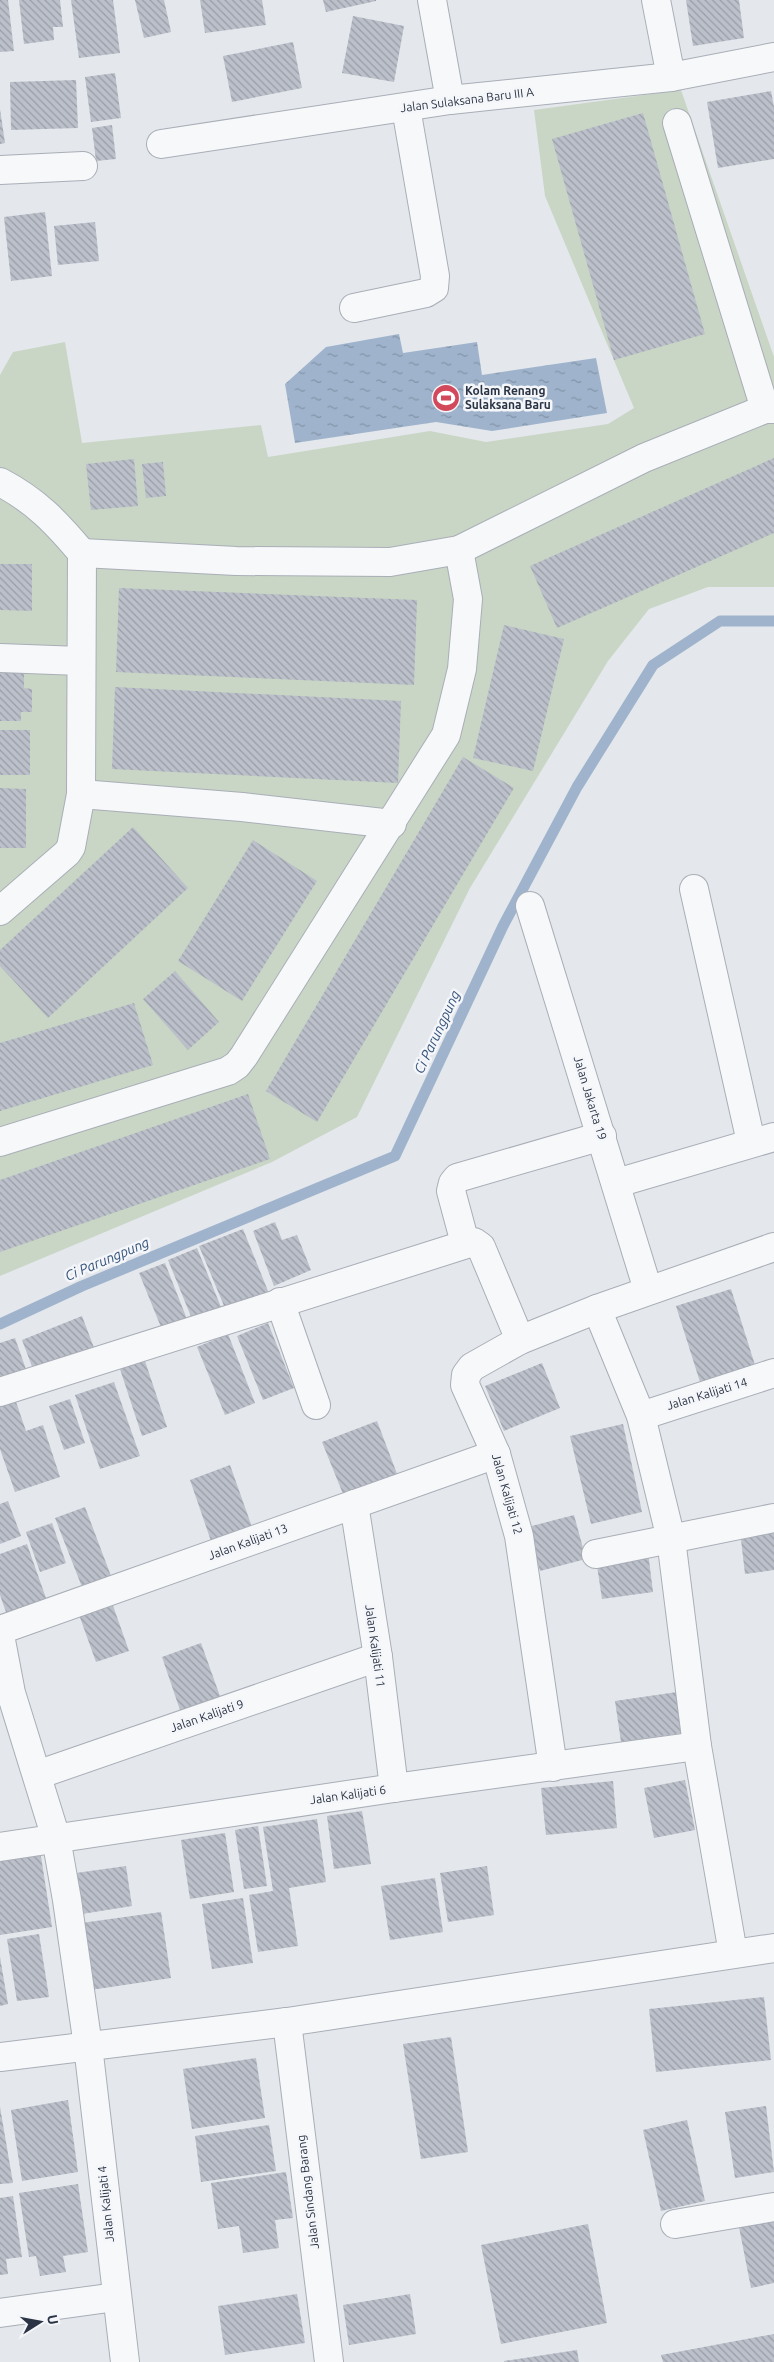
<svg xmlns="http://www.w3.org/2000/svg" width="774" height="2362" font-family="Ubuntu,sans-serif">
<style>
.green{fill:#c9d6c5}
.water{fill:url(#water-ripples)}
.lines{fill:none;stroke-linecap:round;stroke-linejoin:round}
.stream{stroke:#9fb4cc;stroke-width:11}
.building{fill:url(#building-back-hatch)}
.street-casing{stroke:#a9aeb7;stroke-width:30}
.street{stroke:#f7f8fa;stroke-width:28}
.labels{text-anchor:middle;stroke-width:5;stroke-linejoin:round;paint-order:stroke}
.street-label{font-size:12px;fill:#2b3445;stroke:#f4f6f9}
.poi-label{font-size:12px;font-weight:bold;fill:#2b3445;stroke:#f4f6f9;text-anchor:start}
.water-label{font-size:14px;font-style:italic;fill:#34527a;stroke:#f4f6f9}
</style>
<defs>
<pattern id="water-ripples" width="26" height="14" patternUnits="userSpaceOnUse" patternTransform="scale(1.25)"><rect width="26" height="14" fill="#9fb4cc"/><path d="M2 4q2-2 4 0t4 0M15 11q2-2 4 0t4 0" fill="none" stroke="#8293a7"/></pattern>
<pattern id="building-back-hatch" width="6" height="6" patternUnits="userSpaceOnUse" patternTransform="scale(1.25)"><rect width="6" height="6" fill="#bbc0ca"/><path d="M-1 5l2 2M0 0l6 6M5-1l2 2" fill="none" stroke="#989da6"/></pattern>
</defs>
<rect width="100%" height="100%" fill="#e4e7ec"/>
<polygon class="green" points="681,90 774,357 774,587 708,587 649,609 608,661 470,888 357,1117 272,1162 0,1276 0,375 13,352 65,342 82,443 261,425 268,457 430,431 486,442 608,424 634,408 545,196 534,110"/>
<polygon class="water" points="399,334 403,353 477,342 482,375 596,358 607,413 492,431 436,422 295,443 285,384 326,347"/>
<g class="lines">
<polyline class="stream" points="0,1324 82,1286 395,1156 503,926 577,787 653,665 720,621 774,621"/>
</g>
<g class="building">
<polygon points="0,0 8,0 14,51 0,52"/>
<polygon points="19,0 60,0 63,27 53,27 54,40 24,44"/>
<polygon points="71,0 113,0 120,53 79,58"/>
<polygon points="135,0 164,0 171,32 144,38"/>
<polygon points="200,0 262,0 266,25 205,33"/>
<polygon points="323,0 376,0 376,1 326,12"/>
<polygon points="686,0 739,0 744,38 693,46"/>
<polygon points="353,16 404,26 394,82 342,73"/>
<polygon points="293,42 302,88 232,102 223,56"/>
<polygon points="115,73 121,118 91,122 85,77"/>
<polygon points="76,80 78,128 11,130 10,82"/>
<polygon points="771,91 774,107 774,159 718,168 707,102"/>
<polygon points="0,109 5,143 0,144"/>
<polygon points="643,113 705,334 614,360 552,139"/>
<polygon points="112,125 116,159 96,161 92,128"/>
<polygon points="45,212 52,276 11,281 4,217"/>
<polygon points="95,222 99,261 58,265 54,226"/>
<polygon points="774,458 774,533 557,628 530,566"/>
<polygon points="134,459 138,506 91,510 86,464"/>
<polygon points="163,462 166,496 146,498 142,464"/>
<polygon points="0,564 32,564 32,611 0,610"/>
<polygon points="119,588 417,600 414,685 116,672"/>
<polygon points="504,625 564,639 533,771 473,758"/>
<polygon points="0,667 24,668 24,688 32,689 32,712 21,712 21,721 0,721"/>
<polygon points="115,687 401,701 398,783 112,769"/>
<rect x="0" y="730" width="30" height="45"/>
<polygon points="463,757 514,788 317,1122 266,1091"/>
<polygon points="0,788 26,789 26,848 0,848"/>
<polygon points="133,827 188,888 48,1018 0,966 0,950"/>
<polygon points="253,840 317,881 242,1001 178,961"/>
<polygon points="175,971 219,1022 188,1050 143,999"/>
<polygon points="134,1003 153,1065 0,1111 0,1043"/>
<polygon points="248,1094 270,1159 0,1252 0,1180"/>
<polygon points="275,1222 282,1240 297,1235 311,1270 274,1286 253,1231"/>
<polygon points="243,1229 270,1296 227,1313 199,1246"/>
<polygon points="197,1248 223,1312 194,1324 168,1260"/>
<polygon points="165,1263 190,1327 165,1337 139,1273"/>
<polygon points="731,1289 755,1365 700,1382 676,1306"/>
<polygon points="82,1316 96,1353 36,1377 22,1340"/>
<polygon points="268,1323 294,1388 263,1400 237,1336"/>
<polygon points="228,1334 255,1403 225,1415 197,1347"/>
<polygon points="15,1338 28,1375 0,1384 0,1343"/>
<polygon points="143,1355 167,1427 142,1436 118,1363"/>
<polygon points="542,1363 560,1408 504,1431 485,1386"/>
<polygon points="114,1382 140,1456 100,1469 75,1395"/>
<polygon points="14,1396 26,1431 43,1425 60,1477 15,1492 0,1449 0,1401"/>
<polygon points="70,1399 85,1443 64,1450 49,1406"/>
<polygon points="377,1421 399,1479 345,1499 322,1442"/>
<polygon points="623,1424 642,1512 591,1524 570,1436"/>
<polygon points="230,1465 252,1527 211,1541 190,1480"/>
<polygon points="8,1501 21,1536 0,1544 0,1504"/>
<polygon points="85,1507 111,1576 82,1587 55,1518"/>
<polygon points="574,1515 586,1559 540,1571 528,1527"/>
<polygon points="52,1523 66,1563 40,1572 26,1532"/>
<polygon points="774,1527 774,1570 745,1574 740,1531"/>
<polygon points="27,1544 47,1601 7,1615 0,1595 0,1554"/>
<polygon points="648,1552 653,1592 602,1599 596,1559"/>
<polygon points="111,1600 129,1651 96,1662 78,1612"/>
<polygon points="201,1643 221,1699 181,1713 162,1657"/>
<polygon points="677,1692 682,1733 621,1742 615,1701"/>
<polygon points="685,1780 695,1830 654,1838 644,1788"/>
<polygon points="613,1781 617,1828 546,1835 541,1788"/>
<polygon points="362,1811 371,1864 334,1869 327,1816"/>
<polygon points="317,1819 326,1882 289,1888 298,1946 258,1952 249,1895 273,1891 263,1827"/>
<polygon points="258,1826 267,1886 244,1889 235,1830"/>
<polygon points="225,1833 234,1892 190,1899 181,1840"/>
<polygon points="40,1850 52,1927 0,1935 0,1856"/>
<polygon points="126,1866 132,1906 82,1914 76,1873"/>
<polygon points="487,1866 494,1915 448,1922 440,1873"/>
<polygon points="435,1878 443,1932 390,1940 381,1886"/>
<polygon points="243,1898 253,1963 212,1969 202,1904"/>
<polygon points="161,1912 171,1978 84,1991 74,1924"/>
<polygon points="39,1934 49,1997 17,2001 7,1939"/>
<polygon points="0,1957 8,2004 0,2006"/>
<polygon points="764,1997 771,2060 656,2072 649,2009"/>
<polygon points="451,2037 468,2152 421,2159 403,2044"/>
<polygon points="256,2058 265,2118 192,2129 183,2069"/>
<polygon points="68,2100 78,2172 22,2181 11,2110"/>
<polygon points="766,2106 774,2172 735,2178 725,2112"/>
<polygon points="0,2107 13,2183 0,2184"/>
<polygon points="687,2120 705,2201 661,2211 643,2130"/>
<polygon points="269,2125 276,2171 201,2182 195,2136"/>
<polygon points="286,2172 293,2218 275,2220 279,2248 243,2253 239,2226 218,2229 211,2183"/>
<polygon points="78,2184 88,2252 63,2256 66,2272 40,2276 36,2256 29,2257 19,2193"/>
<polygon points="13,2196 22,2257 6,2259 8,2274 0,2275 0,2198"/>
<polygon points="774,2220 774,2283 751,2288 739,2227"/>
<polygon points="588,2224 607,2323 501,2344 481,2245"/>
<polygon points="297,2294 305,2343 225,2355 218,2306"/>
<polygon points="410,2294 416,2334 349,2345 343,2305"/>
<polygon points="774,2334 774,2362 663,2362 661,2355"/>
<polygon points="577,2350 579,2362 504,2362 504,2361"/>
</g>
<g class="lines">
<g class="street-casing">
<g id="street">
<polyline points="432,0 450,100"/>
<polyline points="656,0 671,77"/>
<polyline points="677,123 765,409"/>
<polyline points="161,144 450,100 671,77 774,57"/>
<polyline points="0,170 83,166"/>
<polyline points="354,308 426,293 434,288 435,276 406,108"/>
<path d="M0 482C36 501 56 522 82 553"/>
<polyline points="82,553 236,561 390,562 459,550 644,458 765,409 774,409"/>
<polyline points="0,658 80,661"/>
<polyline points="81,794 242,807 392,824"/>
<polyline points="694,889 751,1142"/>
<polyline points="530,906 648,1290"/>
<polyline points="0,911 67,853 71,847 81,794 82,553"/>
<polyline points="0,1142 228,1071 237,1065 244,1056 446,735 462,669 468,599 459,550"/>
<polyline points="617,1183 774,1137"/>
<polyline points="465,1243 451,1191 453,1183 457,1178 602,1136"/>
<polyline points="280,1302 316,1405"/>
<polyline points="0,1392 470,1243 474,1242 481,1247 520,1340"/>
<polyline points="641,1416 774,1373"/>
<polyline points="354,1504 378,1657 394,1788"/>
<polyline points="596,1554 774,1518"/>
<polyline points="0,1630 496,1454"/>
<polyline points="0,1635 11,1693 56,1838 67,1900 88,2046 125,2362"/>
<polyline points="553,1767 519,1536 496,1454 465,1385 466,1375 472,1367 520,1340 597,1309"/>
<polyline points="37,1775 378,1657"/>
<polyline points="0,1847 394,1788 697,1746"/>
<polyline points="733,1953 697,1746 671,1539 641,1416 597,1309 774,1247"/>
<polyline points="287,2022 329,2362"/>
<polyline points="0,2057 287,2022 774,1948"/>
<polyline points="675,2224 774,2207"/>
<polyline points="0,2313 116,2297"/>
</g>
</g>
<use href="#street" class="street"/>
</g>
<defs>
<g id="stadium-disc" transform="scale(1.4375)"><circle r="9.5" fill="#d1495b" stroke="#f4f6f9"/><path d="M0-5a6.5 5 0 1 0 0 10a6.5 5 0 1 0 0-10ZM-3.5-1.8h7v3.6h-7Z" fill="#fff"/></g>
</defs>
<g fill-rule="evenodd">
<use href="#stadium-disc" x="446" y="398"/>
</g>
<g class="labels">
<g class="street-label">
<text transform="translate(467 100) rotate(-7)" y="4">Jalan Sulaksana Baru III A</text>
<text transform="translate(590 1098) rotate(73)" y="4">Jalan Jakarta 19</text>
<text transform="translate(707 1394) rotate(-17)" y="4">Jalan Kalijati 14</text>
<text transform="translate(507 1494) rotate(74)" y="4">Jalan Kalijati 12</text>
<text transform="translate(248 1542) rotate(-20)" y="4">Jalan Kalijati 13</text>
<text transform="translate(375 1646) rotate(82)" y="4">Jalan Kalijati 11</text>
<text transform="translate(207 1716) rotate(-19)" y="4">Jalan Kalijati 9</text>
<text transform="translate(348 1795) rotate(-8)" y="4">Jalan Kalijati 6</text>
<text transform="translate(308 2192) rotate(-97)" y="4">Jalan Sindang Barang</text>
<text transform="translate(106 2204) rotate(-96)" y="4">Jalan Kalijati 4</text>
</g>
<g class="poi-label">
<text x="465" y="395">Kolam Renang<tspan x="465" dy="14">Sulaksana Baru</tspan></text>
</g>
<g class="water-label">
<text transform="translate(437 1032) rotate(-65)" y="5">Ci Parungpung</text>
<text transform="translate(107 1259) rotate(-23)" y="5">Ci Parungpung</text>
</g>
</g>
<g transform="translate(40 2322) rotate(79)" stroke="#f4f6f9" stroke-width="4" paint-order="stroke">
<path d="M0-4L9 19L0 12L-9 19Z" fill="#2b3445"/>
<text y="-8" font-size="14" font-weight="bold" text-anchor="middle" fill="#2b3445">U</text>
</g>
</svg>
